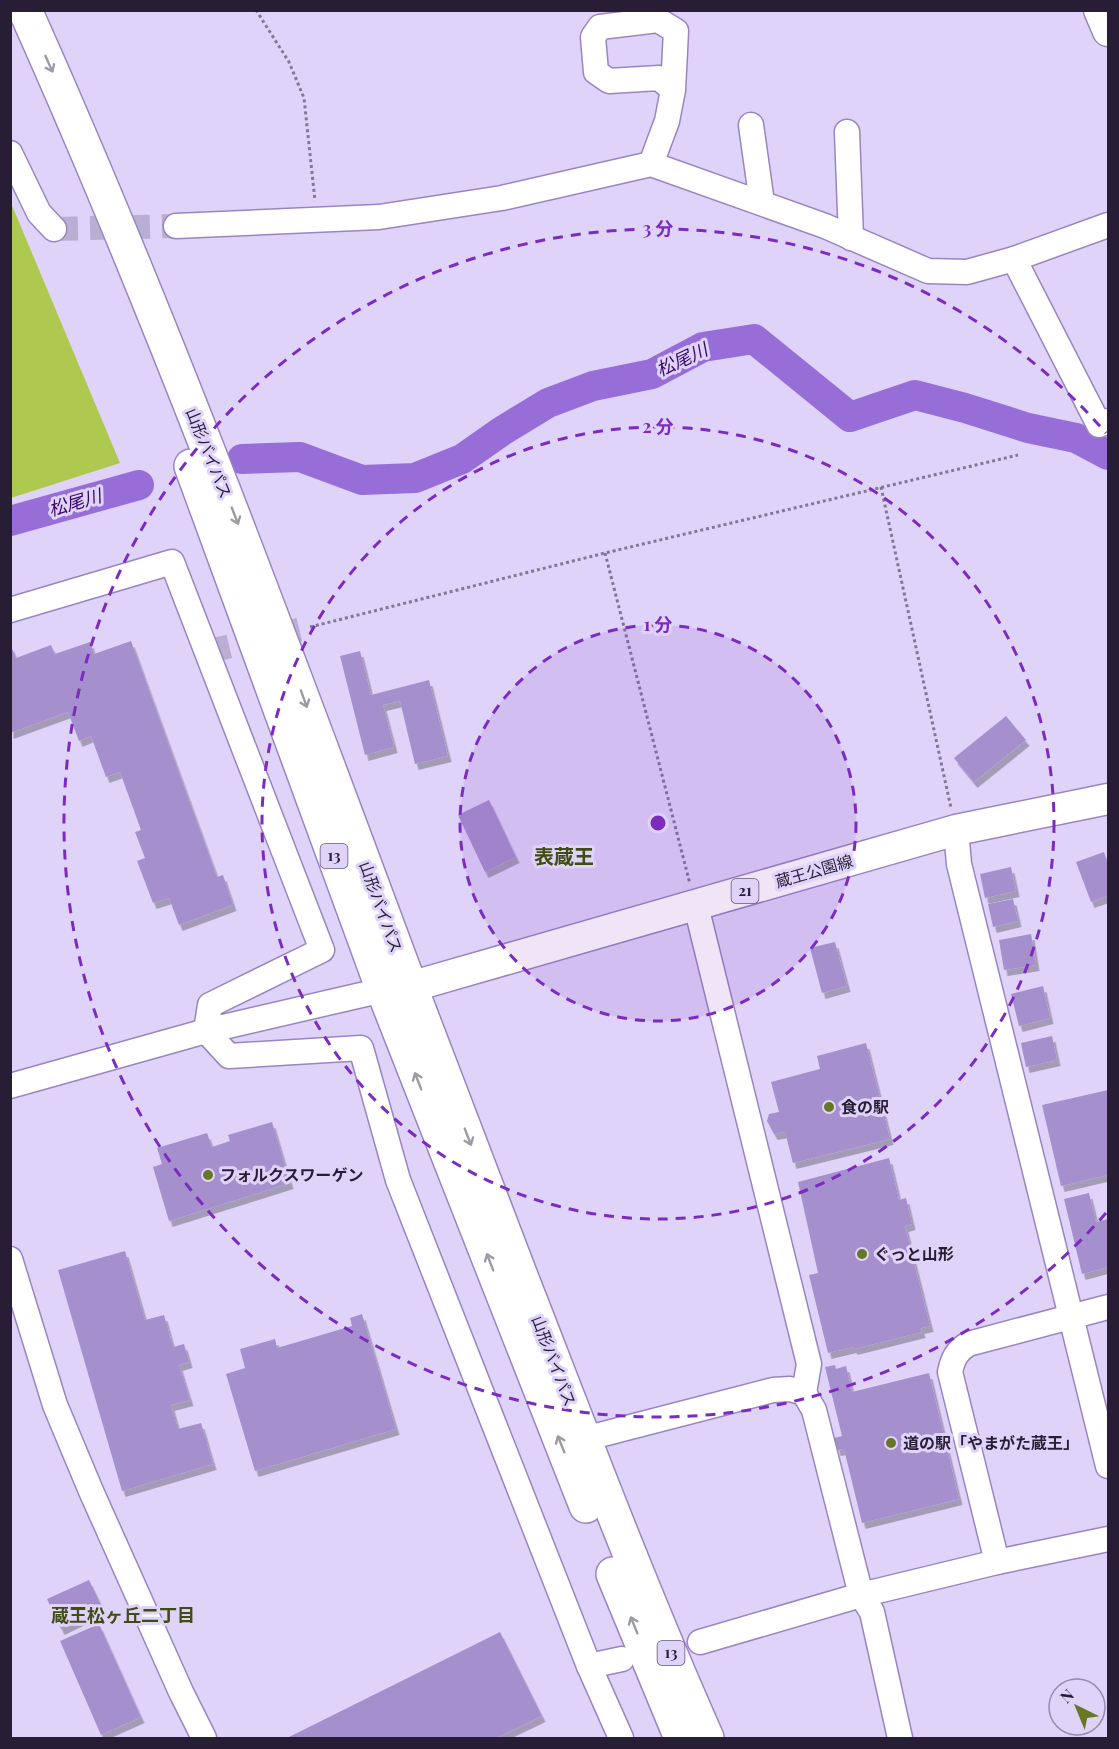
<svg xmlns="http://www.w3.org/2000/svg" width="1119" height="1749" font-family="'Playfair Display','Noto Sans JP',serif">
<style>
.green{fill:#afc84f}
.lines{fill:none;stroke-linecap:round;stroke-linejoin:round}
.river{stroke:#976ed7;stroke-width:30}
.building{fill:#a590cd;filter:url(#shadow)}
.minor-tunnel{stroke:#baafd2;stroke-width:24;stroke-dasharray:24 12;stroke-linecap:butt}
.minor-casing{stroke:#9a85c1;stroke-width:27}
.major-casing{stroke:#9a85c1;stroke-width:33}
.highway-casing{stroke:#9a85c1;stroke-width:36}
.path{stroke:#827796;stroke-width:3;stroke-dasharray:3 3;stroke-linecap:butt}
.minor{stroke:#fff;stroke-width:24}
.major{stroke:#fff;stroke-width:30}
.highway{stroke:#fff;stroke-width:33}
.oneway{stroke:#9e9aa5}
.ring{fill:none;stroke:#7b2cbf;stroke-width:3;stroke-dasharray:10 8}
.poi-dot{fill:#677725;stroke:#dfd3f9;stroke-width:2}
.labels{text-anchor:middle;stroke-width:6;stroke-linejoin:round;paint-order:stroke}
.shield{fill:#dfd3f9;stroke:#5e5470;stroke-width:1.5}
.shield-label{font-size:15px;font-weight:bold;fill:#271e36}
.street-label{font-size:16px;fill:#271e36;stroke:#dfd3f9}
.poi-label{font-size:16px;font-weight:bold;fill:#271e36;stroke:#dfd3f9;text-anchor:start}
.water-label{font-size:18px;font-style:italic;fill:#390368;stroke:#dfd3f9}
.neighbourhood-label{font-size:18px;font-weight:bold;fill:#414c14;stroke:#dfd3f9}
.quarter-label{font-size:20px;font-weight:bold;fill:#414c14;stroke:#dfd3f9}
.centre{fill:#7b2cbf;stroke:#dfd3f9;stroke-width:3}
.ring-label{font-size:18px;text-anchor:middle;font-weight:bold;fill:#7b2cbf;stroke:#dfd3f9;stroke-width:6;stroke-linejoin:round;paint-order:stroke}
</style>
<defs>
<filter id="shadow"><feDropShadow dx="3.5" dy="6" stdDeviation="0" flood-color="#0004"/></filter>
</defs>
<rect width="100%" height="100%" fill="#dfd3f9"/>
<polygon class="green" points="11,203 120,463 11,498 10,498"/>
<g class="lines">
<g class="river">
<polyline points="242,459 300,457 362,480 415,478 462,459 502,431 548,403 593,386 652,374 703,347 754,339 850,417 915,395 965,408 1028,428 1076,438 1108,455"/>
<polyline points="10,521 139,485"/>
</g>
</g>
<g class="building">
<polygon points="131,641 217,877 223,875 233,905 179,925 169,898 153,903 137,861 145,858 135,832 141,830 120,772 106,777 91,736 79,741 68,712 10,733 10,644 16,658 51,645 55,654 90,642 94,654"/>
<polygon points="360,651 371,695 429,680 448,756 415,764 400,701 383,705 394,747 365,755 340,656"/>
<polygon points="1006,716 1026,740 974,782 954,758"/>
<polygon points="489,800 516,857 485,872 458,815"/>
<polygon points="1104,852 1108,865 1108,896 1091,902 1076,862"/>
<polygon points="1011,867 1016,891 985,898 980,874"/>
<polygon points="1013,899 1018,921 993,927 988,904"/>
<polygon points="1031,934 1036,965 1004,970 999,940"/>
<polygon points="835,942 847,986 822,993 810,948"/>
<polygon points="1043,986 1050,1018 1019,1026 1011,994"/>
<polygon points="1052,1036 1057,1060 1026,1067 1021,1043"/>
<polygon points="866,1043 890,1139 793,1163 785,1132 774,1134 767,1121 769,1114 779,1112 771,1082 820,1069 817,1056"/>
<polygon points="1108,1090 1108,1175 1061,1186 1042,1105"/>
<polygon points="272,1122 290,1183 169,1221 153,1167 162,1164 157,1148 207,1133 212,1147 230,1141 228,1135"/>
<polygon points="889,1158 899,1200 906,1198 912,1224 905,1226 930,1326 921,1328 922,1332 854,1349 853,1347 828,1353 809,1275 818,1273 798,1182"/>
<polygon points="1089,1193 1096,1222 1108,1219 1108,1267 1082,1274 1064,1199"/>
<polygon points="125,1251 145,1320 164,1315 173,1347 184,1344 189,1362 179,1365 190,1400 171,1405 178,1429 201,1423 213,1464 122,1491 58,1270"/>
<polygon points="362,1314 396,1429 255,1471 226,1374 245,1368 240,1349 275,1339 277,1348 352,1326 350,1318"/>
<polygon points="835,1365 836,1369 846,1366 852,1392 929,1373 959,1499 862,1523 844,1449 837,1450 834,1438 842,1436 825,1367"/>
<polygon points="89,1580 103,1609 61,1629 47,1599"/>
<polygon points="99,1624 141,1717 101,1735 60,1641"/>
<polygon points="500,1632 542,1716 496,1738 287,1738"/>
</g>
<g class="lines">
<g class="minor-tunnel">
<polyline points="54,229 176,226"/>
<polyline points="206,652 310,627"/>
</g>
<g class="minor-casing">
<g id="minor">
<polyline points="751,125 762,203"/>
<polyline points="847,132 851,238"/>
<polyline points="10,153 39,213 54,229"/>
<polyline points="651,164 667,121 673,90 659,78 609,81 596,72 593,37 600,27 658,20 676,31 673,90"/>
<polyline points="176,226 379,217 502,198 651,164 825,226 928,271 967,272 1014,259 1108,225"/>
<polyline points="1014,259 1099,425 1108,421"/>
<polyline points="10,610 172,562 322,950 210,1005 206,1031 229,1056 361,1048 398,1180 589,1666 621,1738"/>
<polyline points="956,830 959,864 1108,1466"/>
<polyline points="696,906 809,1364 804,1393"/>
<polyline points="10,1086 206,1031 383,990"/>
<polyline points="10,1259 55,1405 91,1491 181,1692 204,1738"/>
<polyline points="584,1439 773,1390 790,1389 804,1393 814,1410 861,1595 872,1612 900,1738"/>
<path d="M997 1562 950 1372C953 1358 957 1351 968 1344L1108 1307"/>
<polyline points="700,1642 861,1595 997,1562 1108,1539"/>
<polyline points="589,1666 622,1659"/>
</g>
</g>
<g class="major-casing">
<g id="major">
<polyline points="1099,10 1108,31"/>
<polyline points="386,990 410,987 956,830 1108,799"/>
</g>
</g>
<g class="highway-casing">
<g id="highway">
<path d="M25 10C168 329 287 656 409 983 445 1079 483 1175 519 1271 580 1427 639 1585 707 1738"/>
<polyline points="191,466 383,990 586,1506"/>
<polyline points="613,1574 681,1738"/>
</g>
</g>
<g class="path">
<polyline points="256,10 289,62 304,98 315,201"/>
<polyline points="881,487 951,808"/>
<polyline points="605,553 690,884"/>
<polyline points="310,627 605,553 1018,455"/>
</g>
<use href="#minor" class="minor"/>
<use href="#major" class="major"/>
<use href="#highway" class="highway"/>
</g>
<defs><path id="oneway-shaft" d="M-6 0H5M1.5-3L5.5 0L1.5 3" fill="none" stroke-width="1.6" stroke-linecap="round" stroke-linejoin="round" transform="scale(1.5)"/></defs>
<g class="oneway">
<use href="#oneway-shaft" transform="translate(49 64) rotate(66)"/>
<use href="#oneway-shaft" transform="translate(235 516) rotate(69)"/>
<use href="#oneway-shaft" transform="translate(304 699) rotate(70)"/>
<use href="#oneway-shaft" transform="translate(418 1081) rotate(-111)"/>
<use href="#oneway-shaft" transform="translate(468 1137) rotate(69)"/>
<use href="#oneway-shaft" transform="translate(490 1262) rotate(-111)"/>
<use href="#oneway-shaft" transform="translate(561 1444) rotate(-112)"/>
<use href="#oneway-shaft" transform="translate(634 1625) rotate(-112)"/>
</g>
<circle cx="658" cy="823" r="198" fill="#7b2cbf" fill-opacity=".12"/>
<g class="ring">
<circle cx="658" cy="823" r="198"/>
<circle cx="658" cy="823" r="396"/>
<path d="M1106 1213A594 594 0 1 1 1106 433"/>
</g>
<g class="poi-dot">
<circle cx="829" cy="1107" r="6"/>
<circle cx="208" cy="1175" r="6"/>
<circle cx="862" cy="1254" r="6"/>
<circle cx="891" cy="1443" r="6"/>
</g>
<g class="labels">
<g class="shield">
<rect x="320.5" y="844" width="27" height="24" rx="4.5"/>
<rect x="731.5" y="879" width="27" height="24" rx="4.5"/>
<rect x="657.5" y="1641" width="27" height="24" rx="4.5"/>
</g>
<g class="shield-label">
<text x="334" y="861">13</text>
<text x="745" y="896">21</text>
<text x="671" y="1658">13</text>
</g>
<g class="street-label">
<text transform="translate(209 453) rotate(68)" y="6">山形バイパス</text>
<text transform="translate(814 871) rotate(-16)" y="6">蔵王公園線</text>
<text transform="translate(381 907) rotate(70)" y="6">山形バイパス</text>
<text transform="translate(554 1361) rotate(69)" y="6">山形バイパス</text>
</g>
<g class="poi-label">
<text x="841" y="1113">食の駅</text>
<text x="220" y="1181">フォルクスワーゲン</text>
<text x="874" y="1260">ぐっと山形</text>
<text x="903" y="1449">道の駅「やまがた蔵王」</text>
</g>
<g class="water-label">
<text transform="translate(682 360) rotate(-25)" y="6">松尾川</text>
<text transform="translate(75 503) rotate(-16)" y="6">松尾川</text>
</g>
<g class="neighbourhood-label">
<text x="123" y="1622">蔵王松ヶ丘二丁目</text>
</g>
<g class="quarter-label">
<text x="564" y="864">表蔵王</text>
</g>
</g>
<circle cx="658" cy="823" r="9" class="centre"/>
<g class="ring-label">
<text x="658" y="235">3 分</text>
<text x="658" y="433">2 分</text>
<text x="658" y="631">1 分</text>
</g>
<rect width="1119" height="1749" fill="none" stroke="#271e36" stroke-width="24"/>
<g transform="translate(1077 1707) rotate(317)"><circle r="28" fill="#dfd3f9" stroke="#958bab" stroke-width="1.5"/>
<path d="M0-4.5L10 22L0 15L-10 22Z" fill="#677725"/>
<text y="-9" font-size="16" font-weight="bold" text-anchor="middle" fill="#271e36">N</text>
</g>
</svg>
